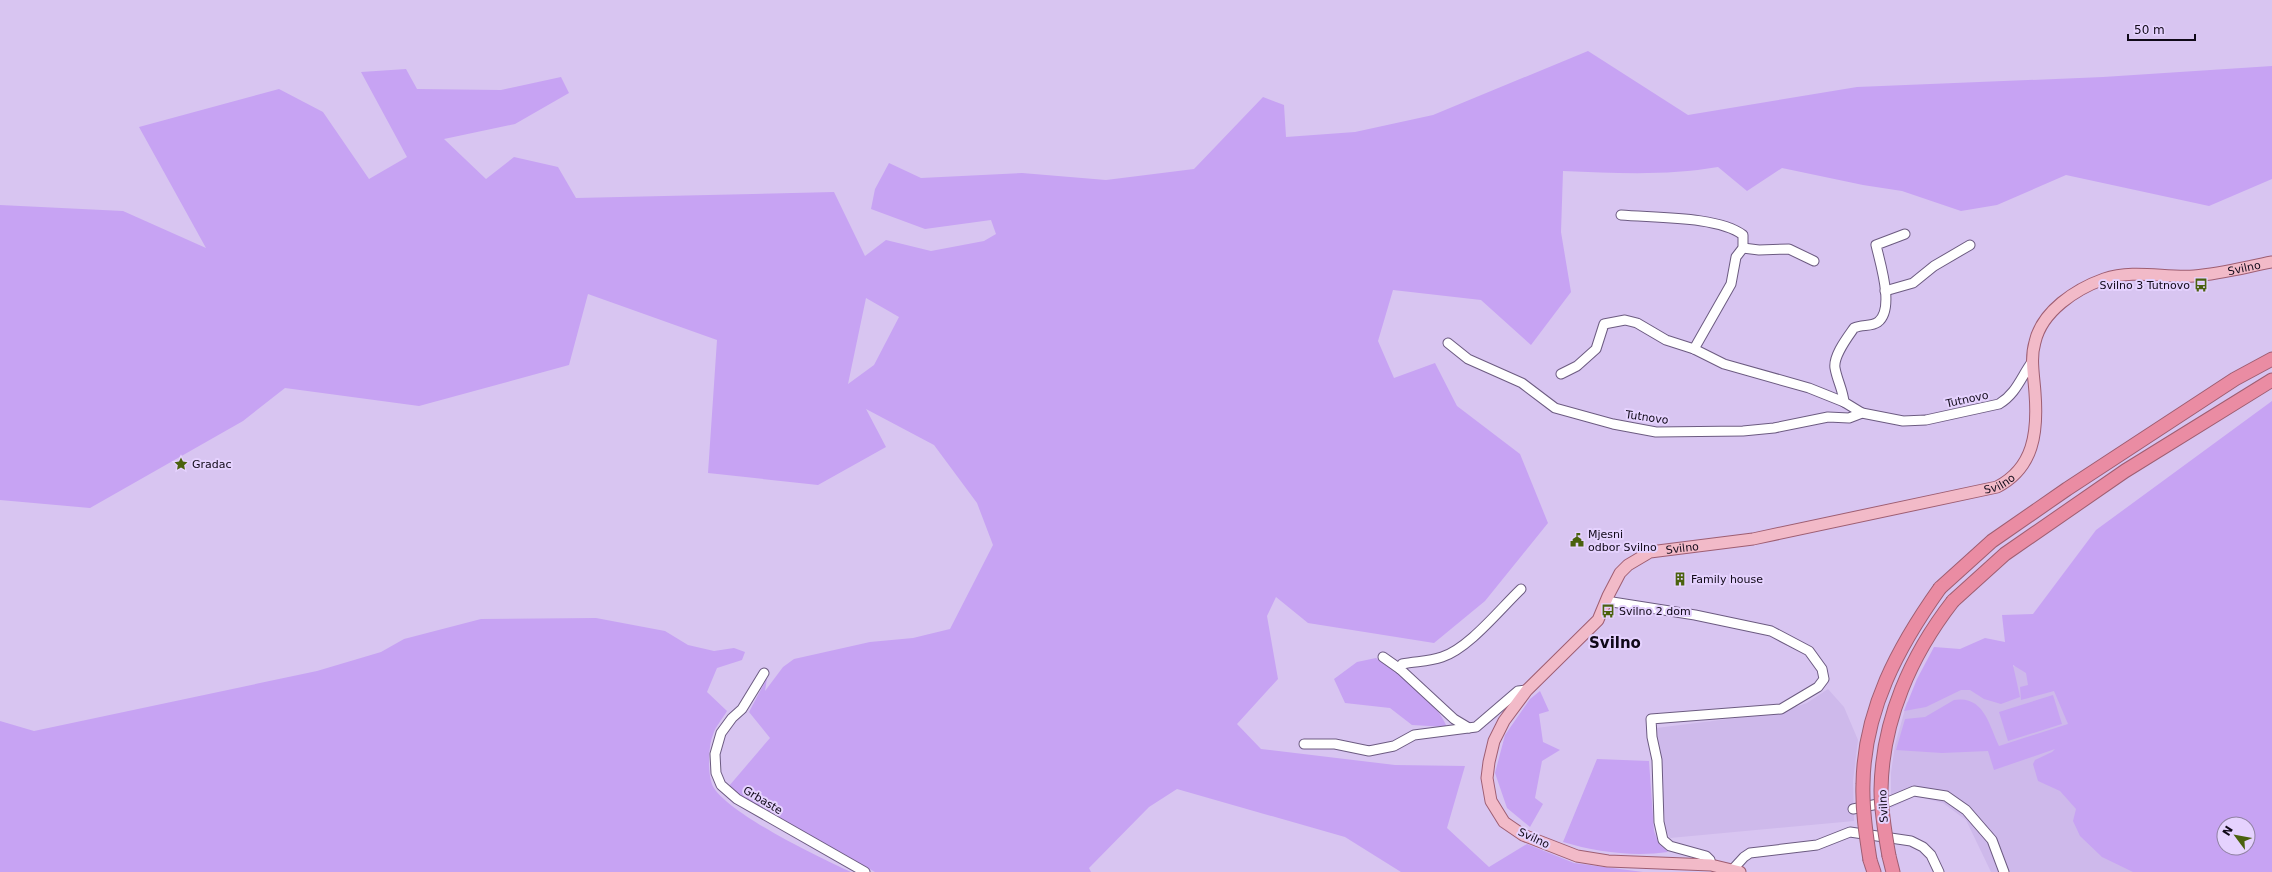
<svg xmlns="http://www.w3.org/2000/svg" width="2272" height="872" font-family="'DejaVu Sans',sans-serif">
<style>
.built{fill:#ceb9eb}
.green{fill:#c7a3f3;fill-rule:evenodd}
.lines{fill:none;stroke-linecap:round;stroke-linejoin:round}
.minor-casing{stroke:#6c5b81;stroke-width:11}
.major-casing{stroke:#9e5e72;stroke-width:13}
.highway-casing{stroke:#9e5e72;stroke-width:15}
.minor{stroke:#fff;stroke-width:9}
.major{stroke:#f2bac8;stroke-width:11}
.highway{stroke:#ea8ca3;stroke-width:13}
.highway-bridge-casing{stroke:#9e5e72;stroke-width:15;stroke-linecap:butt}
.highway-bridge{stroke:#ea8ca3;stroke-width:13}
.labels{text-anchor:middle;stroke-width:4;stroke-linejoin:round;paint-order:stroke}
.street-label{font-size:11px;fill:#100918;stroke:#e5d2fe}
.poi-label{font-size:11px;fill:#100918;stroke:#e5d2fe;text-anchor:start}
.district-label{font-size:15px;font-weight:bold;fill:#100918;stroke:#e5d2fe}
</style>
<rect width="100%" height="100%" fill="#d8c5f1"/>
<g class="built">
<polygon points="2024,663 2057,685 2062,708 2113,839 2169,872 1991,872 1966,820 1943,803 1916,796 1891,808 1891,773 1895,745 1907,702"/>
<polygon points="1828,689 1844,707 1858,740 1853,781 1854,821 1670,838 1666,830 1656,728 1777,713 1807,703"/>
</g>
<g class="green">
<path d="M1588 51 1688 115 1857 87 2103 77 2272 66V179L2209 206 2066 175 1997 205 1961 211 1902 191 1863 185 1782 168 1747 191 1718 167C1666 176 1616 173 1563 171L1561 232 1571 292 1531 345 1481 300 1393 290 1378 341 1394 378 1435 363 1457 406 1520 454 1548 523 1485 601 1434 643 1308 623 1276 597 1267 616 1278 679 1237 724 1261 749 1395 765 1465 766 1447 828 1489 867 1527 844 1574 863 1643 872H1401L1345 837 1177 789 1149 807 1089 868 1091 872H875L737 795 729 786 770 738 749 712 767 678 765 691 783 667 794 659 870 642 913 638 950 629 993 545 977 503 934 445 866 409 886 447 818 485 708 473 717 340 588 294 569 365 419 406 285 388 243 421 90 508 0 500V205L123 211 206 248 139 127 279 89 323 112 369 179 407 157 361 72 406 69 417 89 501 90 561 77 569 93 515 124 444 139 486 179 514 157 558 167 576 198 834 192 865 256 886 240 931 251 984 241 996 234 991 220 925 229 871 209 875 189 889 163 921 178 1022 173 1106 180 1194 169 1263 97 1284 105 1286 137 1355 132 1433 115ZM866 298 899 317 874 365 848 384Z"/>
<path d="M2272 401V872H2133L2102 857 2080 836 2073 821 2076 809 2060 791 2038 781 2033 764 2035 760 2052 752 2055 749 1994 770 1988 751 1942 753 1896 750 1905 719 1925 717 1954 700C1984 695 1989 725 1999 746L2068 724 2054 691 2021 700 2020 687 2028 685 2026 673 2013 665 2020 697 2001 704 1984 699 1970 690H1961L1926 707 1904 711 1917 679 1934 647 1960 649 1985 638 2005 642 2002 615 2033 614 2096 530ZM2224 824H2248V848H2224Z"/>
<path d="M596 618 665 631 688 645 714 651 734 648 745 652 742 660 717 668 707 692 727 711C723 718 715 727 713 735 708 746 707 778 714 788 731 815 820 858 851 872H0V721L34 731 317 671 381 652 404 639 481 619Z"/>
<path d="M1376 658C1402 677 1434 697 1447 727L1412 725 1390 708 1345 703 1334 679 1357 662Z"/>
<polygon points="1540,691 1549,711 1539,714 1543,742 1560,750 1542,761 1535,798 1543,804 1530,827 1507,808 1495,773 1505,735 1530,699"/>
<polygon points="2053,695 2062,724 2008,741 1999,712"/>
<path d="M1597 759 1649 761 1654 831 1659 844 1668 852C1634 857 1596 852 1563 842Z"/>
</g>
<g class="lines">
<g class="minor-casing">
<g id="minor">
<path d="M1621 215C1654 218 1718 216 1743 235V248L1736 257 1731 284 1694 349"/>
<polyline points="1743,248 1759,250 1789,249 1814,261"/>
<polyline points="1885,291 1913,283 1934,266 1970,245"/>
<path d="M1448 343 1468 359 1522 383 1555 408 1613 424 1656 432 1743 431 1774 428 1828 417 1849 418 1862 413 1903 421 1926 420 1999 404C2016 394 2021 377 2032 362"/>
<polyline points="1561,374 1577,366 1596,349 1604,324 1625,320 1637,323 1666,340 1694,349 1724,364 1809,388 1844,402 1862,413"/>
<path d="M1844 402C1843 390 1837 380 1835 368 1833 356 1847 338 1854 328 1862 324 1871 327 1878 322 1895 309 1880 263 1876 245L1905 234"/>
<polyline points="1606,601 1695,615 1771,631 1809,651 1822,669 1824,679 1818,687 1781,709 1651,719 1652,737 1657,760 1659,822 1663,840 1670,846 1706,856 1710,860 1711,865"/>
<polyline points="1383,657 1400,669"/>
<polyline points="764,673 742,709 732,718 721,733 715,754 716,773 721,785 737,799 865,872"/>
<path d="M1469 728 1454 719 1400 669 1402 664C1416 661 1428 662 1442 657 1469 648 1499 610 1521 589"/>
<polyline points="1304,744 1335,744 1369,751 1394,746 1414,735 1476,727 1518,691 1527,690"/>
<polyline points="1853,809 1888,802 1914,791 1946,796 1966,810 1992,840 2004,872"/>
<polyline points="1733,869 1744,857 1750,853 1817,845 1850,832 1911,841 1923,847 1931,855 1939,872"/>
</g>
</g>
<g class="major-casing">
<g id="major">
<path id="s1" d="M1740 872 1711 865 1608 861 1577 856 1523 835 1504 822 1491 801 1487 778 1489 762 1494 741 1504 721 1527 690 1598 620 1608 596 1620 573 1628 565 1650 552 1753 539 1997 487C2034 468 2038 432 2035 393 2034 376 2030 359 2035 342 2042 311 2076 289 2104 279 2134 269 2164 278 2194 276 2221 274 2246 267 2272 262"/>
</g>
</g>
<g class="highway-casing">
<g id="highway">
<polyline points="1940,588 1992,541 2067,489 2235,379 2272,359"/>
<polyline points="1953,601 2005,554 2125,471 2272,380"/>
<polyline points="1889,856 1893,872"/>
<polyline points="1870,860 1874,872"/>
</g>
</g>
<use href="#minor" class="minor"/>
<use href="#major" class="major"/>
<use href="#highway" class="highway"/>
<g class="highway-bridge-casing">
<g id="highway-bridge">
<path d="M1889 856C1885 834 1881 812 1881 790 1882 720 1911 655 1953 601"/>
<path d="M1870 860C1866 835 1862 809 1863 784 1864 710 1898 647 1940 588"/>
</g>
</g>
<use href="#highway-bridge" class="highway-bridge"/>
</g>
<defs>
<g id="bus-bare" transform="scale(1.08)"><path d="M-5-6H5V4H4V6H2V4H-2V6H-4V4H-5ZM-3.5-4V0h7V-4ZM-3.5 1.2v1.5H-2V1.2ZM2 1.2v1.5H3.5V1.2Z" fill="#4a610d" stroke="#e5d2fe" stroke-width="2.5" paint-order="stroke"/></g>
<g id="sight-bare" transform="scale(1.08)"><path d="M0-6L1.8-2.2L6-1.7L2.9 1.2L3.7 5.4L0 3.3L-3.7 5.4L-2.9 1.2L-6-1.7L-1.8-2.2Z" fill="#4a610d" stroke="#e5d2fe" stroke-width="2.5" paint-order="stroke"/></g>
<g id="civic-bare" transform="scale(1.08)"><path d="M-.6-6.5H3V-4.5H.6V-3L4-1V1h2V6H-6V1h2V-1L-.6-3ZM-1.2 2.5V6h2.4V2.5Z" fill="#4a610d" stroke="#e5d2fe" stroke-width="2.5" paint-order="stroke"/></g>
<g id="building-bare" transform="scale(1.08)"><path d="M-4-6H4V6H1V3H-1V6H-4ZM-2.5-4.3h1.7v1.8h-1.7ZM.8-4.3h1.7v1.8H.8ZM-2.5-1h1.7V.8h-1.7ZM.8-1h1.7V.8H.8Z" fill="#4a610d" stroke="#e5d2fe" stroke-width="2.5" paint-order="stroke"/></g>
</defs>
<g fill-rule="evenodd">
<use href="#bus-bare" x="2201" y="285"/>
<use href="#sight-bare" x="181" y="464"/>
<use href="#civic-bare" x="1577" y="540"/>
<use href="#building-bare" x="1680" y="579"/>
<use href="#bus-bare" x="1608" y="611"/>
</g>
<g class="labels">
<g class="street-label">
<text dy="4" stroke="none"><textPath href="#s1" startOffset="1332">Svilno</textPath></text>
<text transform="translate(1967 399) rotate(-12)" y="4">Tutnovo</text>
<text transform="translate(1647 417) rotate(8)" y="4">Tutnovo</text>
<text dy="4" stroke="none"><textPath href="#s1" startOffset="937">Svilno</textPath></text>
<text dy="4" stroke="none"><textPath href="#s1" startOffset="613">Svilno</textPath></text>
<text transform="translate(763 800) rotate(31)" y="4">Grbaste</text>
<text transform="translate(1883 806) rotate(-93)" y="4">Svilno</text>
<text transform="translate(1534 838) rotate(25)" y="4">Svilno</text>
</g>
<g class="poi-label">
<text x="2190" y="289" text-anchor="end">Svilno 3 Tutnovo</text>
<text x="192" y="468">Gradac</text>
<text x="1588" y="538">Mjesni<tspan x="1588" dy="13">odbor Svilno</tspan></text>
<text x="1691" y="583">Family house</text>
<text x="1619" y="615">Svilno 2 dom</text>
</g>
<g class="district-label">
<text x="1615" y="648">Svilno</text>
</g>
</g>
<g transform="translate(2236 836) rotate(302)"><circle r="19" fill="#e5d2fe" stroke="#9082a2"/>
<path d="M0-3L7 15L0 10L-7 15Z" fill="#4a610d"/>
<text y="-6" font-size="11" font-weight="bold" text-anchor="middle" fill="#100918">N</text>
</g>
<path d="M2128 34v6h67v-6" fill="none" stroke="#100918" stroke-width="2"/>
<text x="2134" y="34" font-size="12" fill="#100918" stroke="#e5d2fe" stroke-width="3" paint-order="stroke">50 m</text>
</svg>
